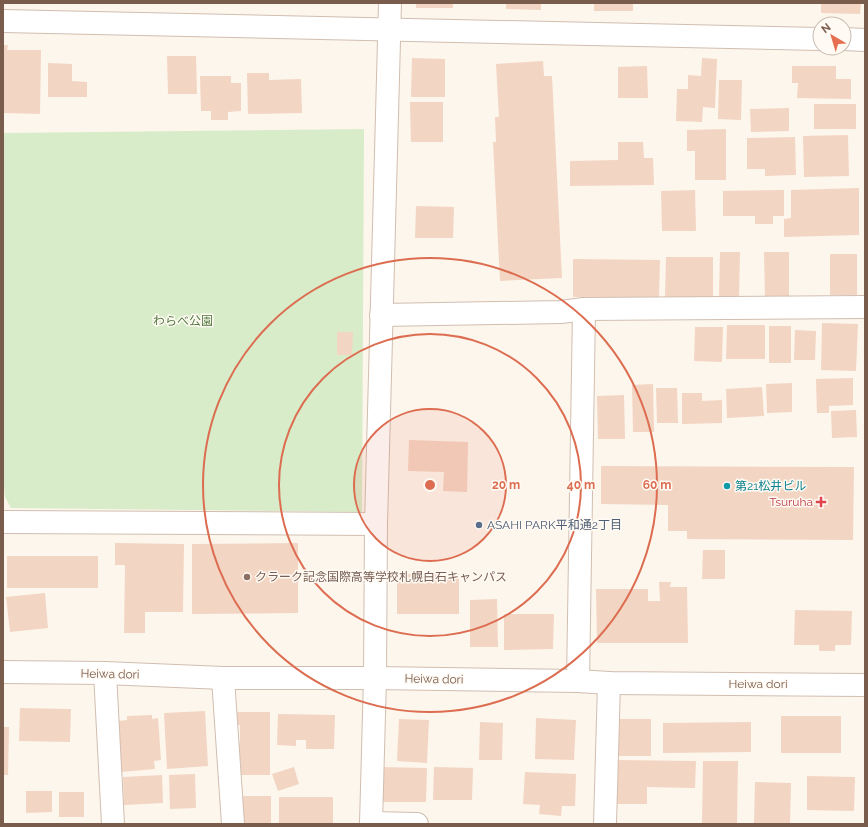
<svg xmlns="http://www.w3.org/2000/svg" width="868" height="827" font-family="Raleway,'Noto Sans JP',sans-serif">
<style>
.green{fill:#d8ecc9}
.building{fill:#f3d5c3}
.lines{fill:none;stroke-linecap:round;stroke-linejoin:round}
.minor-casing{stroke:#d1beb0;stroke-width:24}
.minor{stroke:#fff;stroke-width:22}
.ring{fill:none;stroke:#dc6d51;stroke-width:2}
.culture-dot{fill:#0f9aa8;stroke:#fffaf3;stroke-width:1.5}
.health-dot{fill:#e0444e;stroke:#fffaf3;stroke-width:1.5}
.service-dot{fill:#5c6f8a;stroke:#fffaf3;stroke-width:1.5}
.education-dot{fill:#8d6e63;stroke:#fffaf3;stroke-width:1.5}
.labels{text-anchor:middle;stroke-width:3;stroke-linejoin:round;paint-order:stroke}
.park-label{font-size:12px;fill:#537a41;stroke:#fffaf3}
.culture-label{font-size:12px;fill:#0d838f;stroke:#fffaf3;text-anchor:start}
.health-label{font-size:12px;fill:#be3a42;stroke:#fffaf3;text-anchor:end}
.service-label{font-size:12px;fill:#4e5e75;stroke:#fffaf3;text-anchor:start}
.education-label{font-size:12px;fill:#785e54;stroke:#fffaf3;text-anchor:start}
.street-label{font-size:12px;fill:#7a5c4d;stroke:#fffaf3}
.centre{fill:#dc6d51;stroke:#fffaf3;stroke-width:2}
.ring-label{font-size:12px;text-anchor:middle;font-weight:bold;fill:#dc6d51;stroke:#fffaf3;stroke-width:3;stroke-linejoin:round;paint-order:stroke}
</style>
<rect width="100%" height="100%" fill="#fdf6ec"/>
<polygon class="green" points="364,129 362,512 11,508 5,497 3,478 3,133"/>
<g class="building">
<rect x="416" y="3" width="37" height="5"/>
<polygon points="506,3 541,3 541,10 506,9"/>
<rect x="594" y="3" width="39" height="8"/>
<polygon points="821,3 861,3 860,14 821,13"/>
<polygon points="3,45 8,45 7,50 41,50 40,114 3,113"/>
<polygon points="167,56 196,56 197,94 168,94"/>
<polygon points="412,58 445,59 445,97 411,97"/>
<polygon points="702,58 717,59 715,108 703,107 702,122 676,121 677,89 688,89 688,75 701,76"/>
<polygon points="543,61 544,76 552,76 562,278 500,281 493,142 496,142 495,117 499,117 496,64"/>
<polygon points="48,63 72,64 72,81 87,82 87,97 48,97"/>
<polygon points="647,66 648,98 618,98 618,67"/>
<polygon points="792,66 836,66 836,79 851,79 851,99 797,98 798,83 792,83"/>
<polygon points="247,73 269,73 269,80 301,79 302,113 248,114"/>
<polygon points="200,76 231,76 231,83 241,83 241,111 228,112 228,120 211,120 211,111 201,111"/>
<polygon points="719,80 742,80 741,120 718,119"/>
<polygon points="410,102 443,102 443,142 411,142"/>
<rect x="814" y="104" width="42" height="25"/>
<polygon points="789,108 789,131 751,132 750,109"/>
<polygon points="726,129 726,180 695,180 695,151 687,151 687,130"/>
<polygon points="848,135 849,176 804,177 803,136"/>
<polygon points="795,137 796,175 765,176 765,169 747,169 747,138"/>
<polygon points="618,142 643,142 644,158 653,158 654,185 570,186 570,161 618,160"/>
<polygon points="859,188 859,235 784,237 784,219 791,218 791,190"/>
<polygon points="695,190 696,231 662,231 661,191"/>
<polygon points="784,190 784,216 773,216 773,224 755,224 755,216 723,216 723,191"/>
<polygon points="416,206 454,207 453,238 415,238"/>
<polygon points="720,252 740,252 739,298 719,298"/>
<polygon points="764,252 789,252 789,296 765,297"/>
<rect x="830" y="254" width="27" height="41"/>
<polygon points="666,257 713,257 713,297 665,297"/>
<polygon points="573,259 660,260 659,297 573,297"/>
<polygon points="822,323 858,324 856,371 821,370"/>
<polygon points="727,325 765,325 765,359 726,359"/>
<rect x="769" y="326" width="22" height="37"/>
<polygon points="695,327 723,327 722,362 694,361"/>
<polygon points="795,330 816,331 815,360 794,360"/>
<polygon points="337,332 353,332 352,355 337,355"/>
<polygon points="853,378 853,405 829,406 829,413 817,413 816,379"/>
<polygon points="792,383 792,412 767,413 766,384"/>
<polygon points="653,384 654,432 633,432 632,385"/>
<polygon points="762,387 764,416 727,418 726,389"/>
<polygon points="656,388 677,388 678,423 657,423"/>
<polygon points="682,393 702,393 702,401 722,400 722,423 682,424"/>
<polygon points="624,395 625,439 598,439 597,396"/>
<polygon points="856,410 857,437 832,438 831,411"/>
<polygon points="409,440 468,442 467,492 443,491 444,472 408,471"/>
<polygon points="601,466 854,467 853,540 687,539 687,531 668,531 668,505 601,504"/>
<polygon points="115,543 184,544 183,612 145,612 145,633 124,633 125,565 115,565"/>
<polygon points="298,543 298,613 192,614 192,544"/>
<polygon points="703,550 725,550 725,579 702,579"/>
<rect x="7" y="556" width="91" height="32"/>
<rect x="397" y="574" width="62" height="40"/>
<polygon points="659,582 671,582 670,587 687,587 688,643 597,643 596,589 648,589 648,601 660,601"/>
<polygon points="45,593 48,628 10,632 6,597"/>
<polygon points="497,599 498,647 470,647 470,600"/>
<polygon points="795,610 852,611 851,645 835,645 835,651 819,651 819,645 794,645"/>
<polygon points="504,614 554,614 553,649 504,650"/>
<polygon points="20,708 71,709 70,742 19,741"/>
<polygon points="205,711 208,766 167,769 164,713"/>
<polygon points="236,712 270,712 270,775 240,775 241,761 235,761 234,743 240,743 240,725 235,725"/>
<polygon points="278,714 335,715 334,749 306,749 306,740 296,740 296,746 277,745"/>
<polygon points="152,715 152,719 158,718 161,760 154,761 155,769 121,772 118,721 127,720 127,716"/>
<rect x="781" y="716" width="60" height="37"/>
<polygon points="536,718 576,720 574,760 535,759"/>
<polygon points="399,719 429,720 427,763 397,761"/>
<rect x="617" y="719" width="34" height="37"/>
<polygon points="480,722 503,723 502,760 479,760"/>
<polygon points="751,722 751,752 663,753 663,723"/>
<polygon points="3,727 9,727 8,775 3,775"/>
<polygon points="615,760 696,761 695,788 647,787 647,804 614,804"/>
<polygon points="703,761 738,761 737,824 702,824"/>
<polygon points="294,767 299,784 278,791 272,774"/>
<polygon points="378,767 427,768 426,802 378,802"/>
<polygon points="434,767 473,768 472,800 433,800"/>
<polygon points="525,772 576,774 575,806 562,806 561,816 539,814 540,805 523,804"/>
<polygon points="195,774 196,808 170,809 169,775"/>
<polygon points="162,775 163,803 124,805 123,777"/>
<polygon points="807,776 855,777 854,811 807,810"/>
<polygon points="755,782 791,783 790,824 754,824"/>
<polygon points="26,791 52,791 52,812 26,813"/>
<rect x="59" y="792" width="25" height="25"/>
<rect x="236" y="796" width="35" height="28"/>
<rect x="279" y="797" width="54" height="27"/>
</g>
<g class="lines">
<g class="minor-casing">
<g id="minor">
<polyline points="3,21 820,39"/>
<polyline points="844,39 865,40"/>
<polyline points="381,315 561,312 584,309 865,307"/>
<polyline points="3,522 376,524"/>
<polyline points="3,672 105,673 223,678 375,678 578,681 609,683 865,685"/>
<polyline points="105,673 113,824"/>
<polyline points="223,678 233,824"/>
<polyline points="578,681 584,309"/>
<polyline points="371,823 417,824"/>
<polyline points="371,824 375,678 376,524 390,3"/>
<polyline points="605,824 609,683"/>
</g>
</g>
<use href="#minor" class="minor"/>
</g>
<circle cx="430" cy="485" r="76" fill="#dc6d51" fill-opacity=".12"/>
<g class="ring">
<circle cx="430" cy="485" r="76"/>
<circle cx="430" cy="485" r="151"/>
<circle cx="430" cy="485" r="227"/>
</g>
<circle class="culture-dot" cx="727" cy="486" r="4"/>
<path class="health-dot" d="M819 496h4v4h4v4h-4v4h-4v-4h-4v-4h4z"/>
<circle class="service-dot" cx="479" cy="525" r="4"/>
<circle class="education-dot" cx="247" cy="577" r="4"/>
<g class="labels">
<g class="park-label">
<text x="183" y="325">わらべ公園</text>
</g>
<g class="culture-label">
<text x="735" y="490">第21松井ビル</text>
</g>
<g class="health-label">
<text x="813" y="506">Tsuruha</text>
</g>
<g class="service-label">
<text x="487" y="529">ASAHI PARK平和通2丁目</text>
</g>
<g class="education-label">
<text x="255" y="581">クラーク記念国際高等学校札幌白石キャンパス</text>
</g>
<g class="street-label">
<text transform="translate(110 674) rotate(1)" y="4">Heiwa dori</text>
<text transform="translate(434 679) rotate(1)" y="4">Heiwa dori</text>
<text x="758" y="688">Heiwa dori</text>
</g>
</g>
<circle cx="430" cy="485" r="6" class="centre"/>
<g class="ring-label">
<text x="506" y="489">20 m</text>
<text x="581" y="489">40 m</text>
<text x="657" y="489">60 m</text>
</g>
<rect width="868" height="827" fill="none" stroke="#7a5c4d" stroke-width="8"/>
<g transform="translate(832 36) rotate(322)"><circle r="19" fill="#fffaf3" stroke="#cabbb1"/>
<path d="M0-3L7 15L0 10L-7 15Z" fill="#e76f51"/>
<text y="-6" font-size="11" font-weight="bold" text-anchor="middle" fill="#7a5c4d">N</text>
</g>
</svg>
